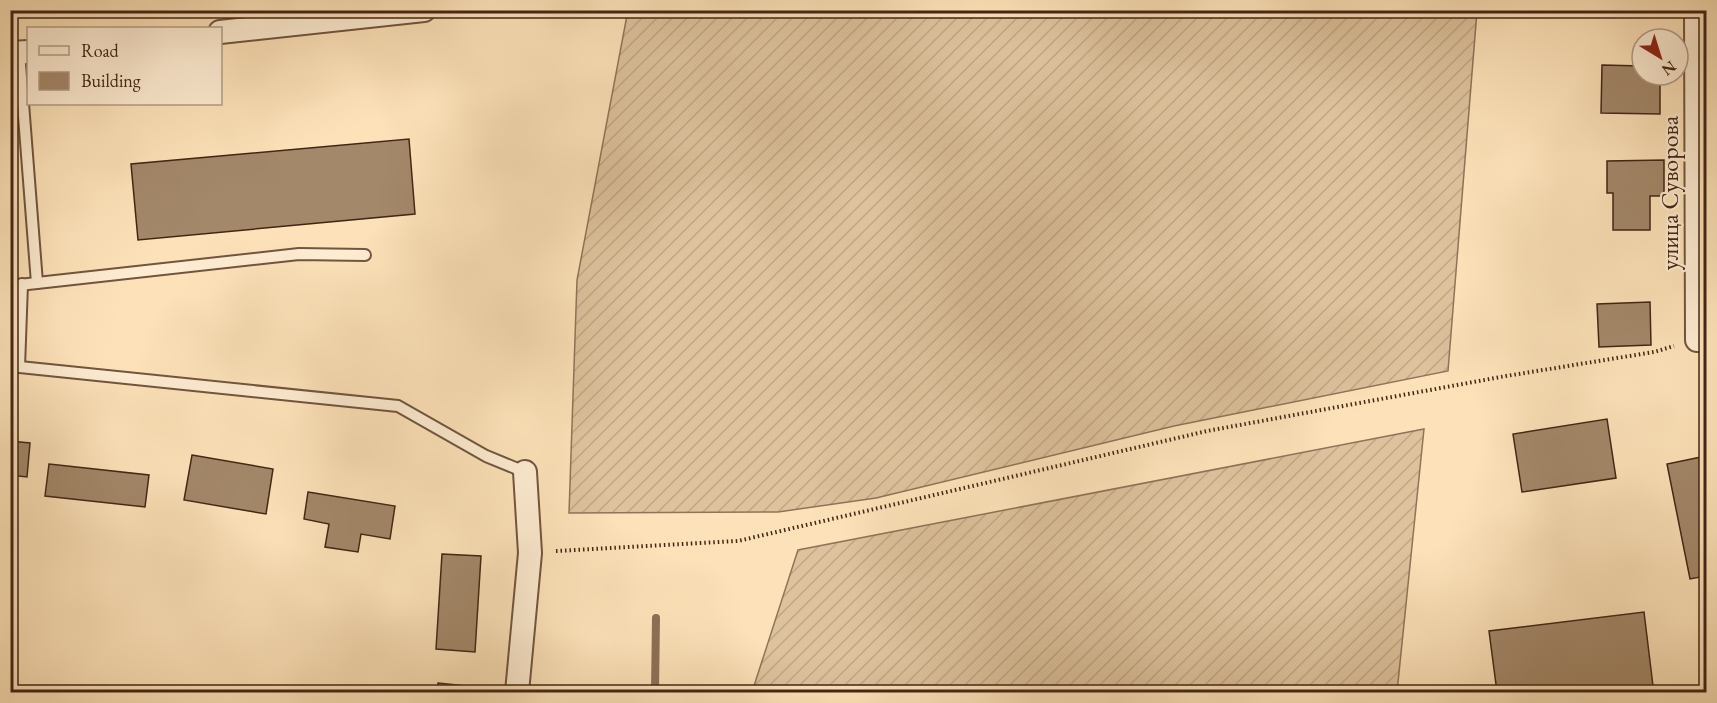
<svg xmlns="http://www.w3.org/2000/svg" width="1717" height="703" font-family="'EB Garamond',serif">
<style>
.garden{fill:url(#garden-furrows);stroke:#907459;stroke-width:1.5}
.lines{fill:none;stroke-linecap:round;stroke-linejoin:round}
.stream{stroke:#8c7056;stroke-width:8}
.building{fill:#a3886a;stroke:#422615;stroke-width:1.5}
.service-casing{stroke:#71553e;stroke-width:14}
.minor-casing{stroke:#71553e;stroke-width:26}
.path{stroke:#422615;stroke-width:4;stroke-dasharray:1.5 3;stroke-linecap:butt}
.service{stroke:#feecd2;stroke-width:10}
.minor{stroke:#feecd2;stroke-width:22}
.labels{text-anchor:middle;stroke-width:4.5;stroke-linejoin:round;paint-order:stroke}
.street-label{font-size:24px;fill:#422615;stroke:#feecd2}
</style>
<defs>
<pattern id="garden-furrows" width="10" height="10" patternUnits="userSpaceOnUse" patternTransform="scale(1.5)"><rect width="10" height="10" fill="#ddc29d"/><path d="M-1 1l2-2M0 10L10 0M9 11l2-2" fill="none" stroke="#bfa786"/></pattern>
</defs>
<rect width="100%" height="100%" fill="#fde2b9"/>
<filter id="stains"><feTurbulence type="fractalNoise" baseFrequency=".00333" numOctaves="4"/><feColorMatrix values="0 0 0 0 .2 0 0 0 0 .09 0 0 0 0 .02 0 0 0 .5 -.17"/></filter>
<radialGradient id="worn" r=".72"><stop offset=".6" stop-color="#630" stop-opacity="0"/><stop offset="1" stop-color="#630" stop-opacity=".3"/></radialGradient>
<g class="garden">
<polygon points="628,10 1477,11 1448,371 1174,426 876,498 778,512 569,513 577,280"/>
<polygon points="1424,429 1397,692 752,692 798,550"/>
</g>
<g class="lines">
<polyline class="stream" points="655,692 656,618"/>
</g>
<g class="building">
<polygon points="1602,65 1642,66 1642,75 1660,75 1660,114 1601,113"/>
<polygon points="409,139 415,214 138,240 131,164"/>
<polygon points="1664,160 1664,196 1650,196 1650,230 1613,230 1613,193 1607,193 1607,161"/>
<polygon points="1650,302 1651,345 1599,347 1597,304"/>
<polygon points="1607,419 1616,478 1522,492 1513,434"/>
<polygon points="10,441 30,443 27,477 10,475"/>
<polygon points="192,455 273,469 266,514 184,500"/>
<polygon points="1706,456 1706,576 1690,579 1667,464"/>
<polygon points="49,464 149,475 145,507 45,496"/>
<polygon points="308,492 395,506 390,539 361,534 358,552 325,547 329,524 304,519"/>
<polygon points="442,554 481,556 475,652 436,649"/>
<polygon points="1644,612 1653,686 1603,692 1497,692 1489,631"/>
<polygon points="438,683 475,687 474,692 437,692"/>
</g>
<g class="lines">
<g class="service-casing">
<g id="service">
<polyline points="256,10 258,28"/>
<polyline points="19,52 37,283"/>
<polyline points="10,286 299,254 365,255"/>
<polyline points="10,366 398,406 486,456 525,472"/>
<polyline points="19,367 22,284"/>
</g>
</g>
<g class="minor-casing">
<g id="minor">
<polyline points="1696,10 1697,340 1706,339"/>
<polyline points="220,32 424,10"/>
<polyline points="10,53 28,52"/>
<polyline points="517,692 530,553 525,472"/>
</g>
</g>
<polyline class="path" points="556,551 738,541 1207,431 1506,376 1654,352 1674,346"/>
<use href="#service" class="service"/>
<use href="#minor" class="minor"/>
</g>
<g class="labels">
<g class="street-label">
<text transform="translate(1670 193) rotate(-90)" y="8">улица Суворова</text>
</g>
</g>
<rect width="1717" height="703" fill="none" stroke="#fde2b9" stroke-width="36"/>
<rect x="12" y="12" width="1693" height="679" fill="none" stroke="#422615" stroke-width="3"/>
<rect x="18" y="18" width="1681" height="667" fill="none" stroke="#422615" stroke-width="1.5"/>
<rect x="27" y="27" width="195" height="78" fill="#feecd2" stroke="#b39d86" stroke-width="1.5"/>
<rect x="39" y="46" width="30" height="9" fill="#feecd2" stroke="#b39d86" stroke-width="1.5"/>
<text x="81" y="57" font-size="18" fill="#422615">Road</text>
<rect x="39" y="72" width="30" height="18" fill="#a3886a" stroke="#b39d86" stroke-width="1.5"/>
<text x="81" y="87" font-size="18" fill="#422615">Building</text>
<g transform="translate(1660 57) rotate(142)"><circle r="28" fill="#feecd2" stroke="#b39d86" stroke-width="1.5"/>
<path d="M0-4.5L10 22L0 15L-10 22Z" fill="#8f2418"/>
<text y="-9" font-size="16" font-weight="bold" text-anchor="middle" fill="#422615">N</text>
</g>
<rect width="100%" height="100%" filter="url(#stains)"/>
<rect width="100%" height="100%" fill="url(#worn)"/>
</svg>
